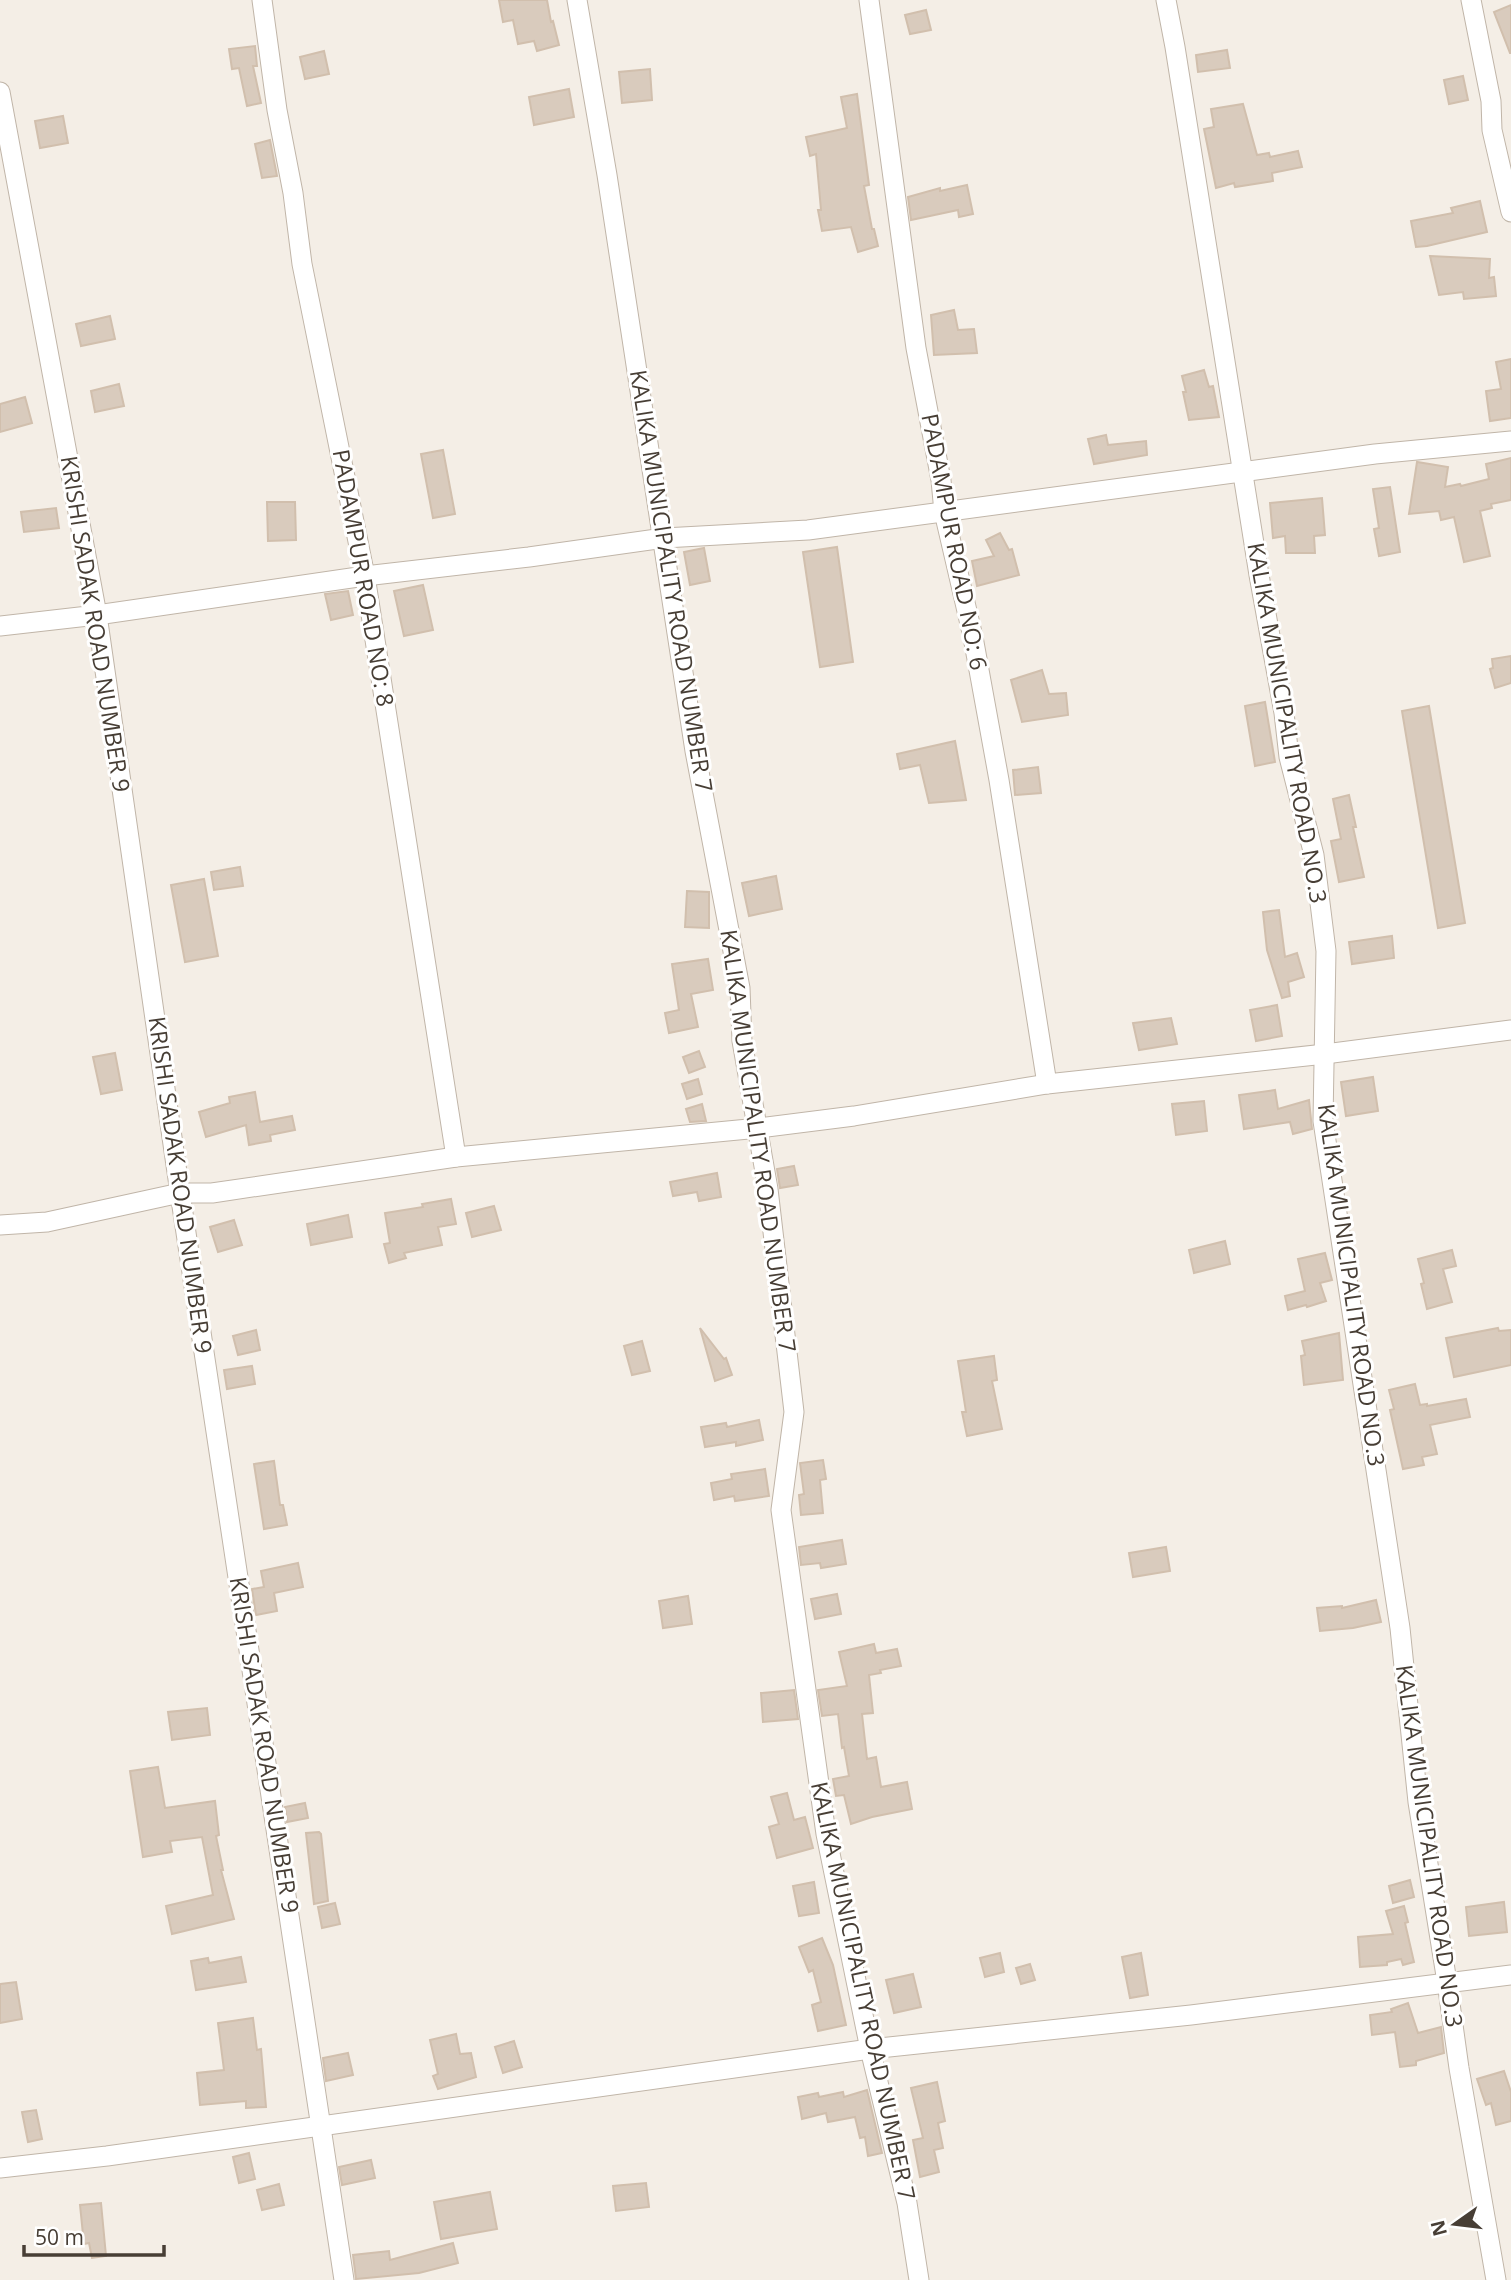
<svg xmlns="http://www.w3.org/2000/svg" width="1511" height="2280" font-family="'Open Sans',sans-serif">
<style>
.building{fill:#d9cbbd;stroke:#d1bfad;stroke-width:2}
.lines{fill:none;stroke-linecap:round;stroke-linejoin:round}
.minor-casing{stroke:#c0b5a8;stroke-width:21}
.minor{stroke:#fff;stroke-width:19}
.labels{text-anchor:middle;stroke-width:6;stroke-linejoin:round;paint-order:stroke}
.street-label{font-size:23px;fill:#473e35;stroke:#fff}
</style>
<rect width="100%" height="100%" fill="#f4eee6"/>
<g class="building">
<polygon points="499,0 547,0 551,22 553,21 559,45 537,51 534,41 518,44 513,20 503,22"/>
<polygon points="1511,5 1511,53 1510,53 1494,12"/>
<polygon points="926,10 931,30 910,34 905,15"/>
<polygon points="255,46 257,66 253,66 261,103 247,106 239,68 232,69 229,49"/>
<polygon points="1227,50 1230,68 1198,72 1196,55"/>
<polygon points="324,51 329,74 305,79 300,57"/>
<polygon points="650,69 652,100 622,103 619,72"/>
<polygon points="1463,76 1468,100 1449,104 1444,80"/>
<polygon points="569,89 574,117 534,125 529,97"/>
<polygon points="857,94 869,185 864,186 872,229 874,229 878,246 858,252 851,227 822,231 818,210 821,210 816,154 810,156 806,137 847,128 841,97"/>
<polygon points="1243,104 1257,155 1269,153 1270,157 1298,151 1302,167 1272,173 1273,181 1235,187 1234,183 1216,188 1204,129 1214,127 1211,109"/>
<polygon points="63,116 68,143 40,148 35,121"/>
<polygon points="270,140 277,176 262,178 255,144"/>
<polygon points="967,185 973,214 959,217 958,210 911,220 908,197 940,188 940,191"/>
<polygon points="1480,201 1487,232 1427,246 1416,247 1411,221 1453,213 1451,208"/>
<polygon points="1430,256 1490,259 1489,278 1494,277 1496,296 1464,299 1463,292 1439,295"/>
<polygon points="954,310 958,330 974,329 977,353 934,355 931,315"/>
<polygon points="110,316 115,339 81,346 76,324"/>
<polygon points="1511,359 1511,418 1490,421 1486,391 1501,389 1496,362"/>
<polygon points="1204,370 1209,387 1213,386 1219,417 1189,420 1183,392 1186,392 1182,376"/>
<polygon points="119,384 124,406 95,412 91,391"/>
<polygon points="25,397 32,423 0,432 0,404"/>
<polygon points="1106,435 1108,445 1146,441 1147,455 1094,464 1088,439"/>
<polygon points="443,450 455,514 433,518 421,454"/>
<polygon points="1511,458 1511,500 1491,504 1492,508 1480,511 1490,556 1464,562 1454,517 1441,520 1439,511 1409,514 1417,462 1448,467 1445,487 1460,484 1461,486 1489,479 1486,464"/>
<polygon points="1390,487 1400,552 1379,556 1374,529 1379,528 1373,489"/>
<polygon points="1322,498 1325,535 1314,536 1315,553 1286,553 1285,536 1273,538 1270,503"/>
<polygon points="267,502 295,502 296,540 268,541"/>
<polygon points="56,508 59,528 24,532 21,512"/>
<polygon points="1000,533 1009,550 1012,549 1019,575 977,586 972,561 994,556 986,540"/>
<polygon points="837,547 853,662 820,667 803,552"/>
<polygon points="704,548 710,581 690,585 684,552"/>
<polygon points="423,585 433,630 404,636 394,591"/>
<polygon points="348,591 353,615 331,620 325,594"/>
<polygon points="1511,656 1511,683 1495,688 1490,669 1493,668 1492,659"/>
<polygon points="1042,670 1049,694 1066,693 1068,715 1022,722 1011,680"/>
<polygon points="1265,702 1275,762 1255,766 1245,706"/>
<polygon points="1429,706 1465,923 1438,928 1402,711"/>
<polygon points="955,741 966,800 929,803 920,765 900,769 897,754"/>
<polygon points="1038,767 1041,793 1015,795 1013,770"/>
<polygon points="1349,795 1356,827 1353,827 1364,877 1339,882 1331,841 1341,839 1333,799"/>
<polygon points="240,867 243,886 214,890 211,872"/>
<polygon points="776,876 782,909 749,916 742,883"/>
<polygon points="204,879 218,956 185,962 171,885"/>
<polygon points="687,891 709,892 709,928 685,927"/>
<polygon points="1279,910 1285,957 1297,953 1304,977 1288,982 1290,996 1282,998 1267,950 1263,912"/>
<polygon points="1392,936 1394,958 1352,964 1349,942"/>
<polygon points="708,959 713,990 691,994 698,1027 669,1033 665,1013 679,1010 672,964"/>
<polygon points="1277,1005 1282,1036 1256,1041 1250,1010"/>
<polygon points="1171,1018 1177,1044 1139,1050 1133,1023"/>
<polygon points="699,1051 705,1067 689,1073 683,1057"/>
<polygon points="115,1053 122,1090 101,1094 93,1057"/>
<polygon points="1373,1077 1378,1111 1346,1116 1341,1082"/>
<polygon points="698,1079 702,1094 687,1099 682,1084"/>
<polygon points="1275,1090 1278,1109 1309,1100 1312,1129 1293,1134 1290,1122 1244,1129 1239,1095"/>
<polygon points="255,1092 260,1122 292,1116 295,1130 270,1135 271,1141 249,1145 246,1125 206,1137 199,1112 230,1103 229,1097"/>
<polygon points="1204,1101 1207,1131 1176,1135 1172,1104"/>
<polygon points="702,1104 706,1121 690,1122 686,1109"/>
<polygon points="794,1166 798,1185 780,1188 777,1169"/>
<polygon points="717,1173 721,1197 699,1201 697,1192 673,1196 670,1182"/>
<polygon points="451,1199 456,1224 438,1227 442,1245 404,1253 406,1258 389,1263 384,1244 390,1243 385,1213 423,1207 422,1204"/>
<polygon points="494,1206 501,1230 472,1237 466,1213"/>
<polygon points="348,1215 352,1237 311,1245 307,1224"/>
<polygon points="234,1220 242,1245 218,1252 210,1227"/>
<polygon points="1225,1241 1230,1264 1194,1273 1189,1250"/>
<polygon points="1452,1250 1456,1266 1443,1269 1452,1302 1427,1309 1421,1284 1424,1283 1418,1259"/>
<polygon points="1325,1253 1332,1280 1320,1283 1326,1301 1307,1307 1306,1305 1288,1310 1285,1296 1305,1291 1298,1259"/>
<polygon points="700,1328 724,1359 726,1358 732,1375 715,1381"/>
<polygon points="1498,1328 1499,1331 1511,1330 1511,1365 1454,1377 1446,1338"/>
<polygon points="256,1330 260,1350 238,1355 233,1336"/>
<polygon points="1339,1333 1343,1380 1304,1385 1301,1356 1305,1355 1302,1341"/>
<polygon points="642,1341 650,1371 632,1375 624,1346"/>
<polygon points="994,1356 997,1380 992,1381 1002,1429 967,1436 962,1412 966,1412 958,1361"/>
<polygon points="252,1366 255,1384 227,1389 224,1370"/>
<polygon points="1415,1384 1420,1405 1427,1404 1427,1406 1466,1399 1470,1417 1430,1425 1437,1454 1422,1457 1424,1465 1403,1469 1390,1410 1394,1409 1389,1390"/>
<polygon points="759,1420 763,1440 736,1446 736,1442 705,1447 701,1427 726,1423 727,1427"/>
<polygon points="823,1460 826,1479 820,1480 823,1513 801,1515 799,1495 804,1494 800,1463"/>
<polygon points="274,1461 280,1505 283,1505 287,1525 264,1529 254,1464"/>
<polygon points="765,1469 769,1496 735,1501 734,1496 714,1500 711,1483 732,1479 731,1474"/>
<polygon points="842,1540 846,1564 821,1568 820,1563 801,1565 799,1547"/>
<polygon points="1166,1547 1170,1571 1133,1577 1129,1553"/>
<polygon points="298,1563 303,1587 274,1593 277,1611 256,1615 252,1589 264,1587 261,1571"/>
<polygon points="837,1594 841,1614 815,1619 811,1599"/>
<polygon points="688,1596 692,1624 663,1628 659,1601"/>
<polygon points="1376,1600 1381,1622 1353,1628 1320,1631 1317,1608 1342,1606 1342,1608"/>
<polygon points="874,1644 876,1653 897,1649 901,1666 880,1670 881,1673 869,1675 873,1713 862,1714 867,1759 876,1757 881,1787 907,1782 912,1809 872,1817 851,1824 844,1795 836,1796 833,1779 849,1776 844,1747 842,1748 838,1714 822,1716 818,1690 847,1686 839,1652"/>
<polygon points="794,1690 798,1719 763,1722 761,1693"/>
<polygon points="207,1708 210,1735 172,1740 168,1712"/>
<polygon points="158,1767 165,1808 215,1801 219,1835 216,1836 223,1870 221,1870 234,1919 172,1934 166,1906 213,1895 202,1837 170,1841 172,1852 143,1857 130,1771"/>
<polygon points="787,1793 794,1820 805,1817 813,1848 777,1858 769,1827 779,1824 771,1797"/>
<polygon points="305,1803 308,1818 287,1822 285,1807"/>
<polygon points="319,1832 321,1834 328,1901 314,1904 306,1833"/>
<polygon points="1410,1880 1414,1897 1393,1903 1389,1886"/>
<polygon points="814,1882 819,1913 799,1916 793,1886"/>
<polygon points="1504,1902 1507,1932 1469,1936 1466,1907"/>
<polygon points="335,1903 340,1924 322,1928 318,1907"/>
<polygon points="1404,1906 1408,1922 1405,1923 1414,1962 1403,1965 1401,1959 1387,1962 1387,1965 1360,1967 1358,1937 1393,1934 1386,1911"/>
<polygon points="822,1938 833,1965 846,2025 818,2031 812,2005 821,2002 813,1970 809,1972 799,1947"/>
<polygon points="1000,1953 1004,1972 985,1977 980,1958"/>
<polygon points="1141,1953 1148,1995 1130,1998 1122,1957"/>
<polygon points="241,1957 246,1982 196,1990 191,1961 208,1958 209,1963"/>
<polygon points="1030,1964 1035,1980 1021,1984 1016,1968"/>
<polygon points="913,1974 921,2007 894,2013 886,1980"/>
<polygon points="16,1982 22,2019 0,2023 0,1984"/>
<polygon points="1408,2003 1418,2033 1441,2027 1444,2053 1416,2061 1416,2065 1400,2067 1395,2032 1372,2035 1370,2015 1392,2012 1391,2009"/>
<polygon points="253,2018 257,2050 261,2049 266,2107 246,2108 246,2101 200,2105 197,2073 224,2070 218,2023"/>
<polygon points="456,2034 460,2054 471,2053 476,2077 438,2089 433,2076 438,2074 430,2040"/>
<polygon points="514,2041 522,2067 503,2073 495,2047"/>
<polygon points="348,2053 353,2075 326,2081 323,2058"/>
<polygon points="1504,2071 1511,2092 1511,2121 1496,2125 1491,2103 1486,2105 1477,2079"/>
<polygon points="937,2082 945,2121 938,2123 943,2148 934,2150 939,2172 920,2177 913,2140 923,2138 911,2088"/>
<polygon points="867,2090 882,2153 868,2156 865,2137 860,2138 855,2117 828,2122 826,2113 802,2119 798,2097 818,2093 819,2097 843,2092 844,2097"/>
<polygon points="36,2110 42,2139 28,2142 22,2112"/>
<polygon points="249,2153 255,2179 239,2183 233,2157"/>
<polygon points="371,2160 375,2178 342,2185 339,2167"/>
<polygon points="646,2183 649,2207 616,2211 613,2186"/>
<polygon points="279,2184 284,2205 262,2210 257,2190"/>
<polygon points="490,2192 497,2229 441,2239 434,2202"/>
<polygon points="101,2203 106,2256 92,2258 89,2243 84,2244 80,2205"/>
<polygon points="453,2243 458,2263 419,2273 356,2279 353,2255 389,2251 390,2260"/>
</g>
<g class="lines">
<g class="minor-casing">
<g id="minor">
<polyline points="262,0 277,110 293,193 302,264 365,576 456,1157"/>
<polyline points="577,0 607,175 695,751 740,988 742,1041 768,1189 794,1412 781,1510 826,1834 870,2049 907,2203 919,2280"/>
<polyline points="869,0 916,348 941,480 944,512 973,637 999,780 1047,1084"/>
<polyline points="1166,0 1175,47 1259,575 1284,713 1289,757 1314,855 1326,951 1323,1121 1400,1628 1418,1802 1447,1982 1459,2068 1496,2280"/>
<polyline points="1471,0 1491,101 1492,130 1511,212"/>
<polyline points="0,92 97,615 180,1193 344,2280"/>
<polyline points="0,626 97,615 365,576 529,557 664,538 808,530 1375,454 1511,441"/>
<polyline points="0,1225 47,1222 180,1193 212,1193 456,1157 759,1128 854,1116 1047,1084 1325,1054 1511,1030"/>
<polyline points="0,2168 107,2156 870,2049 1191,2015 1511,1975"/>
</g>
</g>
<use href="#minor" class="minor"/>
</g>
<g class="labels">
<g class="street-label">
<text transform="translate(954 542) rotate(79)" y="8">PADAMPUR ROAD NO: 6</text>
<text transform="translate(363 578) rotate(80)" y="8">PADAMPUR ROAD NO: 8</text>
<text transform="translate(671 581) rotate(81)" y="8">KALIKA MUNICIPALITY ROAD NUMBER 7</text>
<text transform="translate(95 624) rotate(81)" y="8">KRISHI SADAK ROAD NUMBER 9</text>
<text transform="translate(1287 723) rotate(80)" y="8">KALIKA MUNICIPALITY ROAD NO.3</text>
<text transform="translate(758 1141) rotate(82)" y="8">KALIKA MUNICIPALITY ROAD NUMBER 7</text>
<text transform="translate(180 1185) rotate(82)" y="8">KRISHI SADAK ROAD NUMBER 9</text>
<text transform="translate(1351 1285) rotate(82)" y="8">KALIKA MUNICIPALITY ROAD NO.3</text>
<text transform="translate(264 1745) rotate(81)" y="8">KRISHI SADAK ROAD NUMBER 9</text>
<text transform="translate(1429 1846) rotate(82)" y="8">KALIKA MUNICIPALITY ROAD NO.3</text>
<text transform="translate(863 1991) rotate(78)" y="8">KALIKA MUNICIPALITY ROAD NUMBER 7</text>
</g>
</g>
<g transform="translate(1455 2224) rotate(256)" stroke="#ffffff" stroke-width="5" paint-order="stroke">
<path d="M0-5L12 26L0 18L-12 26Z" fill="#473e35"/>
<text y="-10" font-size="19" font-weight="bold" text-anchor="middle" fill="#473e35">N</text>
</g>
<path d="M24 2245v10h140v-10" fill="none" stroke="#473e35" stroke-width="3.5"/>
<text x="35" y="2245" font-size="21" fill="#473e35" stroke="#ffffff" stroke-width="5" paint-order="stroke">50 m</text>
</svg>
